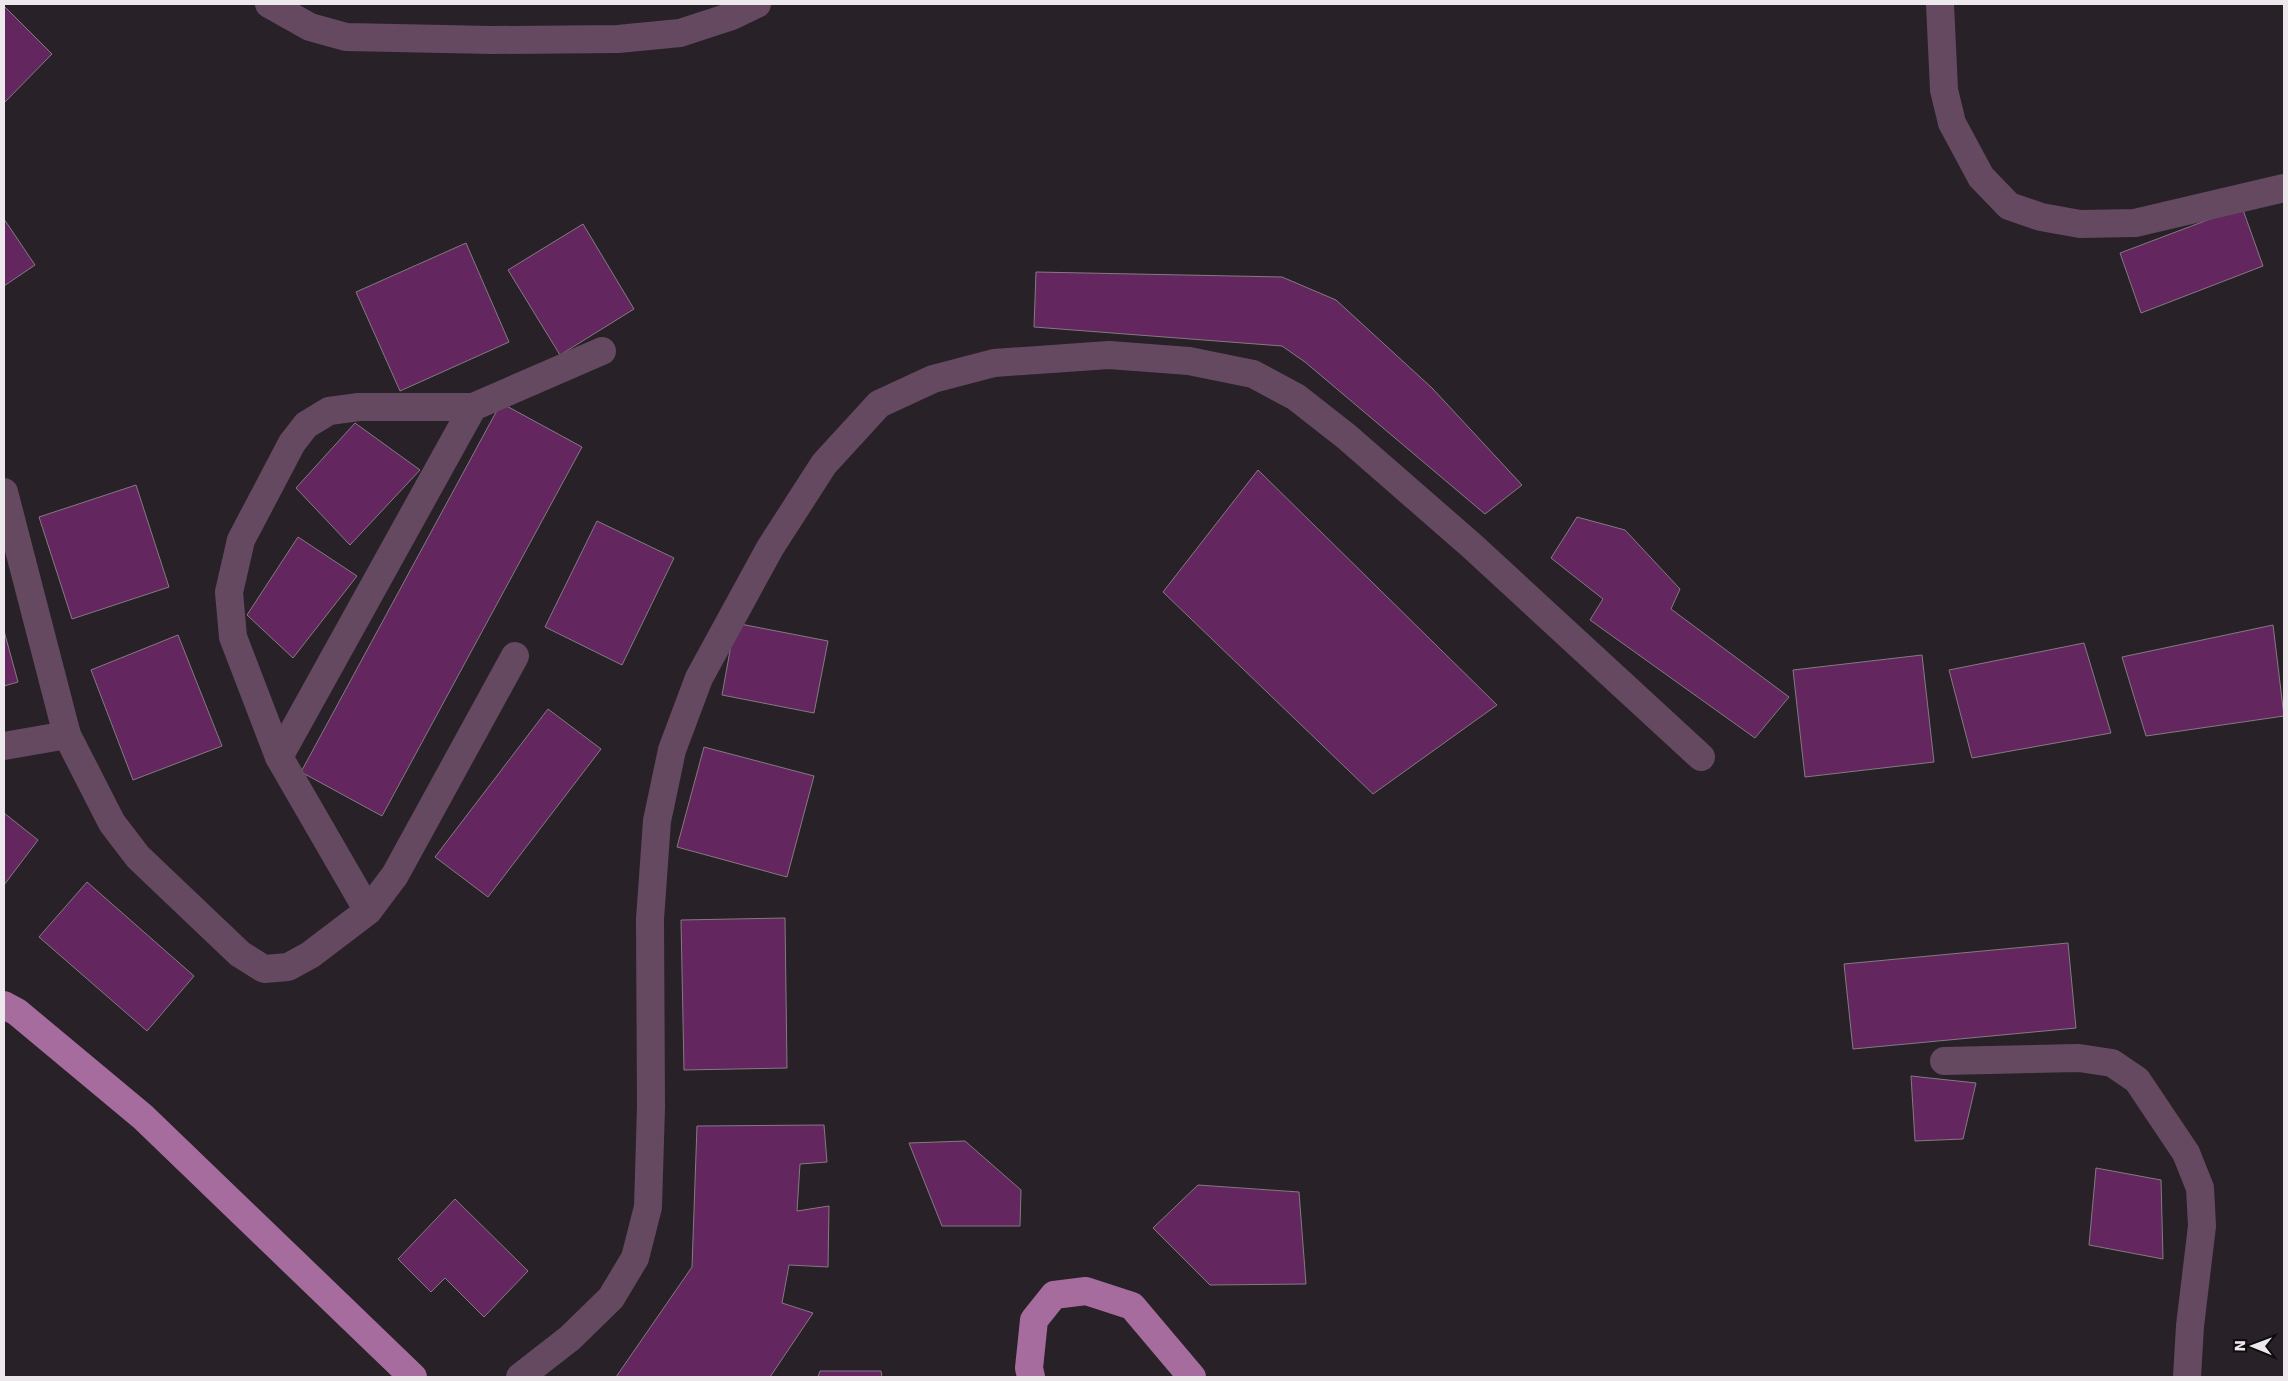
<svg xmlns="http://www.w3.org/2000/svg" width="2288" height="1381" font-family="'DejaVu Sans',sans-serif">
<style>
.building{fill:#64265e;stroke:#837a82}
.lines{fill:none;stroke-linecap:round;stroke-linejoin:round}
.minor{stroke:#654961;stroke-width:28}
.major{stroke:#a56c9d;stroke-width:28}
</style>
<rect width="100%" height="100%" fill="#282127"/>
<g class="building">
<polygon points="4,6 52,54 4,103"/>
<polygon points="2242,207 2263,266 2141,313 2120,253"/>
<polygon points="4,219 35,265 4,286"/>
<polygon points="583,224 634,309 560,355 508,270"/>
<polygon points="466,243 509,342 400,391 356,292"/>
<polygon points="1036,272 1282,277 1336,300 1432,388 1522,485 1485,514 1305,362 1282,346 1034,327"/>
<polygon points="501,403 582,447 382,816 301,772"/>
<polygon points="355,423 420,470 350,545 296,488"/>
<polygon points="1258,470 1497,705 1373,794 1163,592"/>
<polygon points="136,485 169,587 72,619 39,517"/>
<polygon points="1577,517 1625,530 1680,589 1671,609 1789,697 1755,738 1590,620 1603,599 1551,558"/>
<polygon points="597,521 674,558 622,665 545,627"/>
<polygon points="298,537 357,576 293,658 247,615"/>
<polygon points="735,623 828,641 814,713 722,695"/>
<polygon points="2273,625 2284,716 2146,736 2122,657"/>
<polygon points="4,631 18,682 4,686"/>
<polygon points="178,635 222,746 133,780 91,670"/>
<polygon points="2084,643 2111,733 1972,758 1949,670"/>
<polygon points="1922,655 1934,762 1805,777 1793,670"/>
<polygon points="548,709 601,749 488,897 435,857"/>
<polygon points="704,747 814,776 787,877 677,847"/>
<polygon points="4,813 38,840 4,885"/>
<polygon points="87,882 194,976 147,1031 39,937"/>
<polygon points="785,918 787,1068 684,1070 681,920"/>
<polygon points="2068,943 2076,1028 1853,1049 1844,964"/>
<polygon points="1911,1076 1976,1083 1963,1139 1915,1141"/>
<polygon points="824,1125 827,1162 800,1164 797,1211 829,1206 828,1267 789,1265 782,1303 813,1313 770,1377 616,1377 692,1267 697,1126"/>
<polygon points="965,1141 1021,1190 1020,1226 942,1226 909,1143"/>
<polygon points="2096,1168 2161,1180 2163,1259 2089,1245"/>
<polygon points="1198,1185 1299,1192 1306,1284 1210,1285 1153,1228"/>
<polygon points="455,1199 528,1271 484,1317 445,1278 431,1292 398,1259"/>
<polygon points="820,1371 881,1371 882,1377 818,1377"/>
</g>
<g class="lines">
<g class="minor">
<polyline points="269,4 310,27 346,37 493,40 618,39 680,33 732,16 757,4"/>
<polyline points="1940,4 1944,90 1952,123 1981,177 2009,206 2041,217 2080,224 2135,223 2284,188"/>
<polyline points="4,492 67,735 4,746"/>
<polyline points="67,735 112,823 138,857 240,954 264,969 288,967 310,955 368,911 395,875 515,656"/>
<polyline points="279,757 473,407"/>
<polyline points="368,911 279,757 233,637 229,592 241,540 292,443 306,425 329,411 359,407 473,407 602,351"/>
<polyline points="1944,1061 2079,1058 2112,1063 2137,1080 2186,1153 2200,1188 2202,1226 2190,1326 2187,1377"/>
<polyline points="520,1377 570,1338 611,1298 635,1258 648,1207 651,1107 650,919 657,821 672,750 699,678 770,548 824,464 879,404 933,379 994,363 1109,355 1189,361 1253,374 1296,397 1347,437 1472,546 1701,757"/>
</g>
<g class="major">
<polyline points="4,1005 17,1012 143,1117 413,1377"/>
<polyline points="1031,1377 1029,1368 1034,1320 1054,1295 1086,1291 1132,1306 1192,1377"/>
</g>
</g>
<rect width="2288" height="1381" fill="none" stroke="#ede8ec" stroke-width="10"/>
<g transform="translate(2253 1346) rotate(271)" stroke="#0f0c0e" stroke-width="4" paint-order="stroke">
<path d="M0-4L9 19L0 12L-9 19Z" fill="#ede8ec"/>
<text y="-8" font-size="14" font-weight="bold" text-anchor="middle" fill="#ede8ec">N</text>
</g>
</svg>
